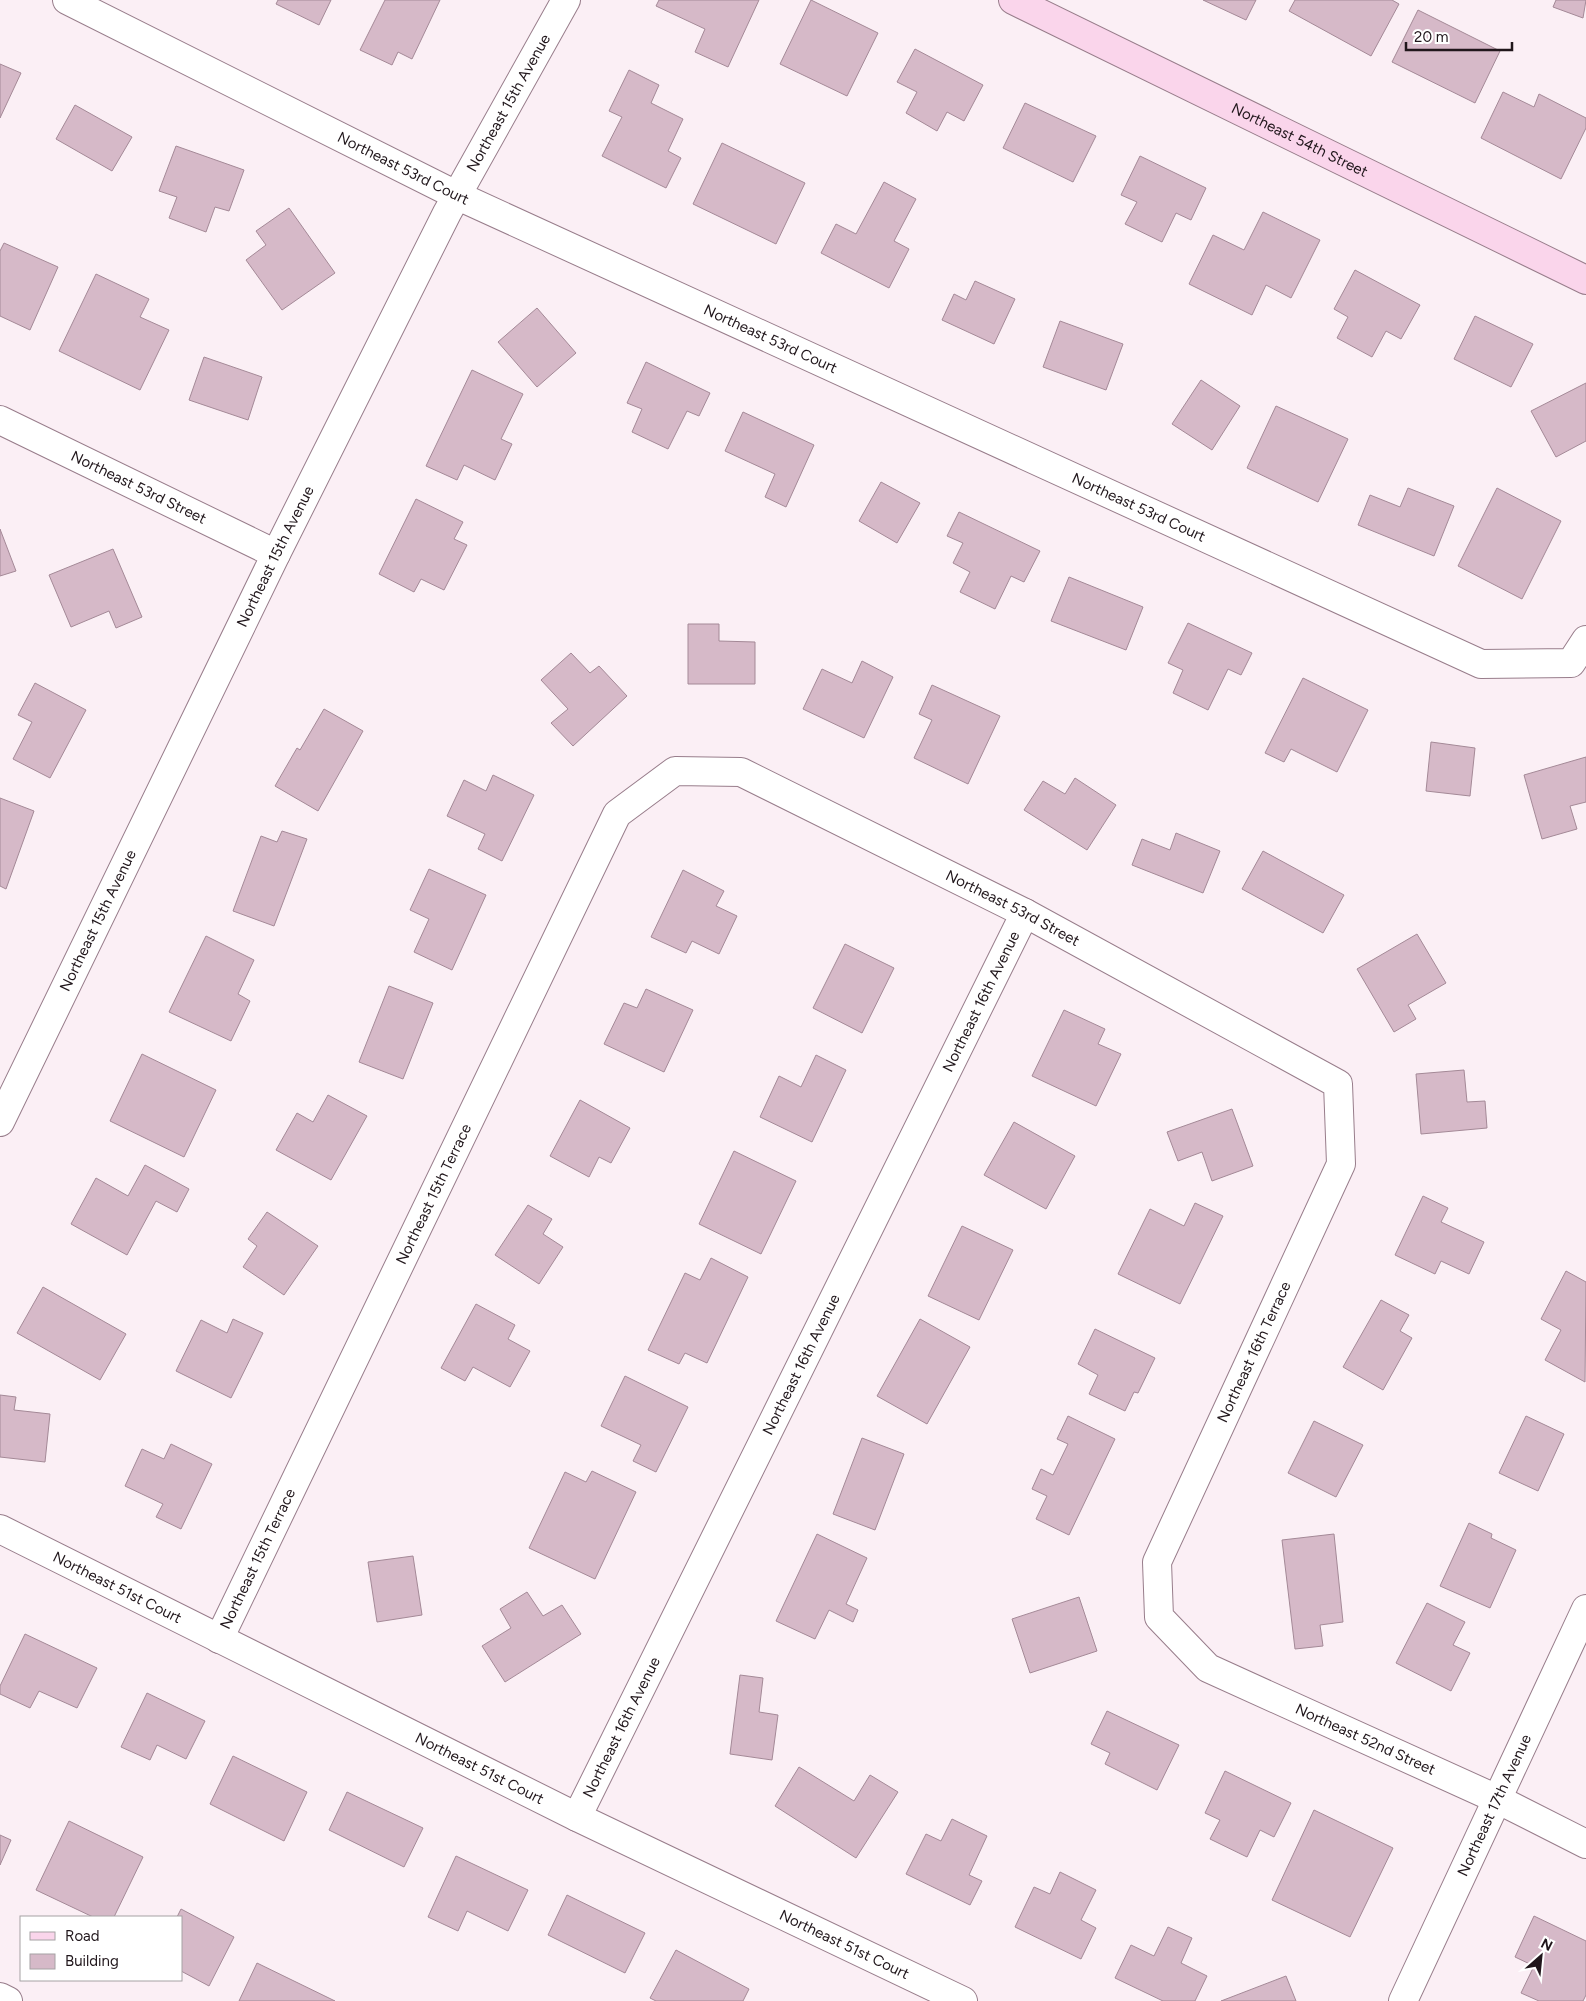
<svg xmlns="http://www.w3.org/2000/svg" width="1586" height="2001" font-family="Figtree,sans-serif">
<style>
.building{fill:#d6b9c8;stroke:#a48997}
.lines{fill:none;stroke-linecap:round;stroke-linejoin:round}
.street-casing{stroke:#987d8b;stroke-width:30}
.secondary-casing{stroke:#987d8b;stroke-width:30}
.street{stroke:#fff;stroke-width:28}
.secondary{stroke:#fad5eb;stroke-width:28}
.labels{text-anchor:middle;stroke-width:4;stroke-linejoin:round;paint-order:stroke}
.street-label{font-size:15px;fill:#20161b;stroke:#fff}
</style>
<rect width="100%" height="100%" fill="#fbeff5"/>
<g class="building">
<polygon points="278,0 331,0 319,25 276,4"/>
<polygon points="385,0 440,0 412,59 398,52 392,65 360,50"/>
<polygon points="659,0 759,0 728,67 695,52 705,29 656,6"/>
<polygon points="811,0 878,33 847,96 780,64"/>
<polygon points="1203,0 1256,0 1246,20"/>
<polygon points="1295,0 1392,0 1399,4 1371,56 1289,11"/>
<polygon points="1556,0 1586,0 1583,18 1553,7"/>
<polygon points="1418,10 1500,51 1475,103 1392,62"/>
<polygon points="915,49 983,85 964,121 947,112 937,131 906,113 917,92 897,82"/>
<polygon points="0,64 21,73 0,118"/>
<polygon points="629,70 659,85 651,103 683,119 668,151 681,158 666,188 602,156 622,117 609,111"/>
<polygon points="1503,92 1534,107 1539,94 1586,118 1586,128 1561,179 1481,138"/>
<polygon points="1025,103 1096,136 1073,182 1003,148"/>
<polygon points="75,105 132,137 112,171 56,139"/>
<polygon points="722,143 805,183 776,244 693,204"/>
<polygon points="176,146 244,170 229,211 215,207 206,232 169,218 177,197 159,191"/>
<polygon points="1140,156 1206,188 1191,220 1176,213 1162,242 1125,224 1137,202 1121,195"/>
<polygon points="884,182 916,199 894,241 909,249 889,288 821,253 836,224 856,234"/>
<polygon points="289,208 335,273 282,310 246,260 266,245 256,231"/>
<polygon points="1263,212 1320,240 1291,298 1266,285 1252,315 1189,284 1213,235 1244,250"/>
<polygon points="4,243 58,267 30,330 0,316 0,251"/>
<polygon points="1355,270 1420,305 1401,339 1386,331 1372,357 1337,338 1348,317 1334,309"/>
<polygon points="96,274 149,299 140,317 169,330 140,390 59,351"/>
<polygon points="975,281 1015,299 994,344 942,320 954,294 966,300"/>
<polygon points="537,308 576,353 537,387 498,342"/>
<polygon points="1475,316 1533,344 1511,387 1454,359"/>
<polygon points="1060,321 1123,344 1106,390 1043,367"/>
<polygon points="204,357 262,377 248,420 189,400"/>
<polygon points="646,362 710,393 699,416 687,411 668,449 632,432 642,409 627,403"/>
<polygon points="472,370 523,394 501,439 512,444 495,480 464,465 457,480 426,466"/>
<polygon points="1201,380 1240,406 1212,450 1172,424"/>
<polygon points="1586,383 1586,441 1556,457 1531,411"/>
<polygon points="1276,406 1348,439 1318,502 1247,468"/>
<polygon points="743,412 814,445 786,507 765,497 775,474 725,451"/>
<polygon points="881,482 920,503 897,543 859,521"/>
<polygon points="1408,488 1454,506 1434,556 1358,525 1370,495 1400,507"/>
<polygon points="1497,488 1561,521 1522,599 1458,566"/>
<polygon points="416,499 463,522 454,539 467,545 444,590 421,579 414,592 379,574"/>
<polygon points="959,512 1040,551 1024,582 1011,576 995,609 960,592 970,572 953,563 963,543 947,536"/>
<polygon points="0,529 16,571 0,576"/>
<polygon points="113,549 142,617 116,628 109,611 71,627 49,575"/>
<polygon points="1069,577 1143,607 1126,650 1051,621"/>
<polygon points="1188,623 1252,653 1241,675 1228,669 1208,710 1173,693 1183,670 1168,663"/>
<polygon points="688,624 719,624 719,641 755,642 755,684 688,684"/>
<polygon points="571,653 590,673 599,666 627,696 573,746 551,723 568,709 541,680"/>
<polygon points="862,661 893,677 864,738 803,709 822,669 852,683"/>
<polygon points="1303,678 1368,710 1337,772 1291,749 1284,762 1265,753"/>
<polygon points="35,683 86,710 50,778 13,759 32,722 18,715"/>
<polygon points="932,685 1000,716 968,784 914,758 932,720 919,714"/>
<polygon points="324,709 363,731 318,811 275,786 297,748 300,750"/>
<polygon points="1431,742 1475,748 1470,796 1426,791"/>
<polygon points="1586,757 1586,802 1570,806 1577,829 1542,839 1524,775"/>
<polygon points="493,775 534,795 502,861 478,849 485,834 447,816 464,780 486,791"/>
<polygon points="1075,778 1116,805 1087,850 1024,810 1043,781 1065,794"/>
<polygon points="0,798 34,811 6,889 0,886"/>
<polygon points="282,831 307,839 274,926 233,911 261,836 277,842"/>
<polygon points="1176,833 1220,851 1203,893 1132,865 1142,839 1170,850"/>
<polygon points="1263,851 1344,895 1323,933 1242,889"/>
<polygon points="429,869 486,895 452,970 414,952 429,919 410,910"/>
<polygon points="683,870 724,891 716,906 737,916 719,954 692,941 686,953 651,937"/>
<polygon points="1417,934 1446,983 1408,1005 1416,1019 1394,1032 1357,969"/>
<polygon points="206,936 254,960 238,994 250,1001 231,1041 169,1012"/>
<polygon points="845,944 894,968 862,1033 813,1008"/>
<polygon points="389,986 433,1003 403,1079 359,1062"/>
<polygon points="646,989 693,1010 664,1072 604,1044 624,1003 637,1008"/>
<polygon points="1064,1010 1105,1029 1098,1044 1121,1054 1096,1106 1032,1076"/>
<polygon points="142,1054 216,1090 184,1157 110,1121"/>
<polygon points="816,1055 846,1070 812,1142 760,1117 779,1076 801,1087"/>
<polygon points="1464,1070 1467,1102 1485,1101 1487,1128 1421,1134 1416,1074"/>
<polygon points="328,1095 367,1116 331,1180 276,1150 297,1113 313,1122"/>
<polygon points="580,1100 630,1128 611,1163 599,1157 589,1177 550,1156"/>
<polygon points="1232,1109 1253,1166 1212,1181 1202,1152 1178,1161 1167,1132"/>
<polygon points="1014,1122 1075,1156 1046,1209 984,1175"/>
<polygon points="734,1151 796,1181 761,1254 699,1224"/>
<polygon points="145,1165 189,1189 177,1212 156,1201 127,1255 71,1224 96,1178 128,1196"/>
<polygon points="1423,1196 1448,1208 1441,1222 1484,1242 1469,1274 1441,1261 1435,1274 1395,1255"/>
<polygon points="1195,1203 1223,1216 1180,1304 1118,1274 1150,1209 1184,1226"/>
<polygon points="528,1205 552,1219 543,1234 563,1247 539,1284 495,1255"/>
<polygon points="267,1212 318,1246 284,1295 243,1267 257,1246 248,1239"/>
<polygon points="962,1226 1013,1250 979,1320 928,1296"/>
<polygon points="711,1258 748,1277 707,1363 685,1353 679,1364 648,1350 685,1273 700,1280"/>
<polygon points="1566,1271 1586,1282 1585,1382 1545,1360 1561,1330 1541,1319"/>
<polygon points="43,1287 126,1334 100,1380 17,1333"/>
<polygon points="1381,1300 1409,1315 1400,1331 1412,1338 1383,1390 1343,1367"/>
<polygon points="476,1304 515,1325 508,1339 530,1351 510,1387 473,1367 465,1381 441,1368"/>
<polygon points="233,1319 263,1333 231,1398 176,1371 201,1320 227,1333"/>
<polygon points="920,1319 970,1347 927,1424 877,1396"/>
<polygon points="1095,1329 1155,1358 1138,1393 1134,1392 1125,1411 1089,1394 1098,1375 1078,1364"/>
<polygon points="625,1376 688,1407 656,1472 633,1461 641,1445 601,1426"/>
<polygon points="0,1395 16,1397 14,1410 50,1414 45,1462 0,1457"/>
<polygon points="1068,1416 1115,1439 1069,1535 1036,1519 1047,1496 1032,1489 1041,1469 1053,1475 1068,1444 1057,1439"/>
<polygon points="1526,1416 1564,1434 1538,1491 1499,1473"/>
<polygon points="1314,1421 1363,1445 1336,1497 1288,1473"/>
<polygon points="862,1438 904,1454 875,1530 833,1514"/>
<polygon points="171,1444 212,1464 181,1529 156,1517 163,1504 125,1486 142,1449 164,1459"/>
<polygon points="592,1471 636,1492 595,1579 529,1548 565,1472 586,1482"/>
<polygon points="1469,1523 1492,1534 1491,1538 1516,1550 1490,1608 1440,1586"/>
<polygon points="817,1534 867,1558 846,1604 858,1610 853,1622 829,1610 815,1639 776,1621"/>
<polygon points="1334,1534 1343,1622 1320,1625 1323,1646 1295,1649 1282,1540"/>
<polygon points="413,1556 422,1615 377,1622 368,1562"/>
<polygon points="527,1592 543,1616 562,1605 581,1634 505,1682 482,1646 511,1628 500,1609"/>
<polygon points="1079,1597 1097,1651 1030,1673 1012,1619"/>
<polygon points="1427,1603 1465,1622 1453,1645 1470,1653 1451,1691 1396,1663"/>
<polygon points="25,1634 97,1668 77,1708 39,1691 30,1708 0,1694 0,1686"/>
<polygon points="740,1675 763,1678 759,1712 778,1715 772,1760 730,1754"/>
<polygon points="147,1693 205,1721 186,1759 157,1745 150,1760 121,1747"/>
<polygon points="1107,1711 1179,1745 1157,1790 1105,1764 1110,1753 1091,1744"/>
<polygon points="233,1756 307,1792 284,1841 210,1804"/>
<polygon points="799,1767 854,1801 870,1775 898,1792 856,1858 775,1806"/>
<polygon points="1225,1771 1291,1803 1274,1837 1260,1830 1247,1857 1210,1839 1220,1820 1205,1813"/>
<polygon points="347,1792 423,1828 404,1867 329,1830"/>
<polygon points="1314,1810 1393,1848 1350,1937 1272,1900"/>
<polygon points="952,1819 987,1836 969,1875 982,1881 970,1905 906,1874 926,1834 941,1841"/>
<polygon points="69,1821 143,1857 114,1917 93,1917 36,1890"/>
<polygon points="0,1835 11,1840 0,1865"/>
<polygon points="456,1856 528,1890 508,1931 467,1911 458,1931 428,1917"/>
<polygon points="1060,1872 1096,1890 1081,1920 1096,1928 1081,1959 1015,1927 1034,1887 1050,1894"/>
<polygon points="567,1895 645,1933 625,1973 548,1935"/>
<polygon points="181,1909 234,1937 209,1986 181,1971 181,1917 177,1917"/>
<polygon points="1534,1916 1586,1941 1586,1995 1583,2001 1539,2001 1521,1993 1534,1966 1515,1957"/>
<polygon points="1168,1927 1192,1938 1181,1963 1207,1976 1195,2001 1163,2001 1115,1978 1131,1945 1154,1956"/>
<polygon points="676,1950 749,1989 743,2001 656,2001 650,1998"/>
<polygon points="257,1963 335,2001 239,2001"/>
<polygon points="1286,1976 1296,2001 1221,2001"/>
</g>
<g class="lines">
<g class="street-casing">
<g id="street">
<path id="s1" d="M67 0 456 195 1481 664 1571 663 1586 640"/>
<path id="s2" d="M0 420 276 554"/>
<path id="s3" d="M0 1122 276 554 447 213 566 0"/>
<path id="s4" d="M0 1529 577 1817 963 2001"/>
<path id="s5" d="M219 1639 617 814 675 771 741 772 1025 913 1338 1084 1341 1164 1157 1562 1159 1617 1208 1668 1497 1799 1586 1844"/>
<path id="s6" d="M577 1817 1025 913"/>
<polyline points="0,1997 8,2001"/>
<path id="s7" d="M1403 2001 1586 1609"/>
</g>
</g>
<g class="secondary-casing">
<g id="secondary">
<path id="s8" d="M1013 0 1586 280"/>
</g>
</g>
<use href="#street" class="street"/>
<use href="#secondary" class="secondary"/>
</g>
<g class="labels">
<g class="street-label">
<text dy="5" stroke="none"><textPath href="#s3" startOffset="1139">Northeast 15th Avenue</textPath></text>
<text dy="5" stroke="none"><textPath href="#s8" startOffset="319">Northeast 54th Street</textPath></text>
<text dy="5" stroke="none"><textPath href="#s1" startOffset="376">Northeast 53rd Court</textPath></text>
<text dy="5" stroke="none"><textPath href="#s1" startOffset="781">Northeast 53rd Court</textPath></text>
<text dy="5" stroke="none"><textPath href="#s2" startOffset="154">Northeast 53rd Street</textPath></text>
<text dy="5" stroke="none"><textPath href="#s1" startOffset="1186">Northeast 53rd Court</textPath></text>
<text dy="5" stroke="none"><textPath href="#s3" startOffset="629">Northeast 15th Avenue</textPath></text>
<text dy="5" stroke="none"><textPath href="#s5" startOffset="1358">Northeast 53rd Street</textPath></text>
<text dy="5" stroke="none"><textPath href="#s3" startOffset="224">Northeast 15th Avenue</textPath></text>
<text dy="5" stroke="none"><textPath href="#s6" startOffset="910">Northeast 16th Avenue</textPath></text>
<text dy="5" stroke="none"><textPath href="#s5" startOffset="494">Northeast 15th Terrace</textPath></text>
<text transform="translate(1254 1352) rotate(-65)" y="5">Northeast 16th Terrace</text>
<text dy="5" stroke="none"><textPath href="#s6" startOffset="505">Northeast 16th Avenue</textPath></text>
<text dy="5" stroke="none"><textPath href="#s5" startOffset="89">Northeast 15th Terrace</textPath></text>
<text dy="5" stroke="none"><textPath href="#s4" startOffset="131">Northeast 51st Court</textPath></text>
<text dy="5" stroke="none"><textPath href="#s6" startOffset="100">Northeast 16th Avenue</textPath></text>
<text dy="5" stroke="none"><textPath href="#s5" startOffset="2545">Northeast 52nd Street</textPath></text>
<text dy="5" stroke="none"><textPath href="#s4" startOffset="536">Northeast 51st Court</textPath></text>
<text dy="5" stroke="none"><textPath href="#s7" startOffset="216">Northeast 17th Avenue</textPath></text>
<text dy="5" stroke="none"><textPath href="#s4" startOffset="941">Northeast 51st Court</textPath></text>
</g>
</g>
<rect x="20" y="1916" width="162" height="65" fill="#ffffff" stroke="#a6a2a4"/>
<rect x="30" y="1932" width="25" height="8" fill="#fad5eb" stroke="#a6a2a4"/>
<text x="65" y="1941" font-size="15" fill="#20161b">Road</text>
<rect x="30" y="1954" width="25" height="15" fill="#d6b9c8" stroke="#a6a2a4"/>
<text x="65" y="1966" font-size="15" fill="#20161b">Building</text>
<g transform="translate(1541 1956) rotate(27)" stroke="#ffffff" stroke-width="4" paint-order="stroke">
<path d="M0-4L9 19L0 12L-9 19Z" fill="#20161b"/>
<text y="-8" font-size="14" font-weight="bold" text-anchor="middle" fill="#20161b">N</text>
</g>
<path d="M1406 42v8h106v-8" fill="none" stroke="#20161b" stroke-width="2.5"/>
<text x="1414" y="42" font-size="15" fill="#20161b" stroke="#ffffff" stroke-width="4" paint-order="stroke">20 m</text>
</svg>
